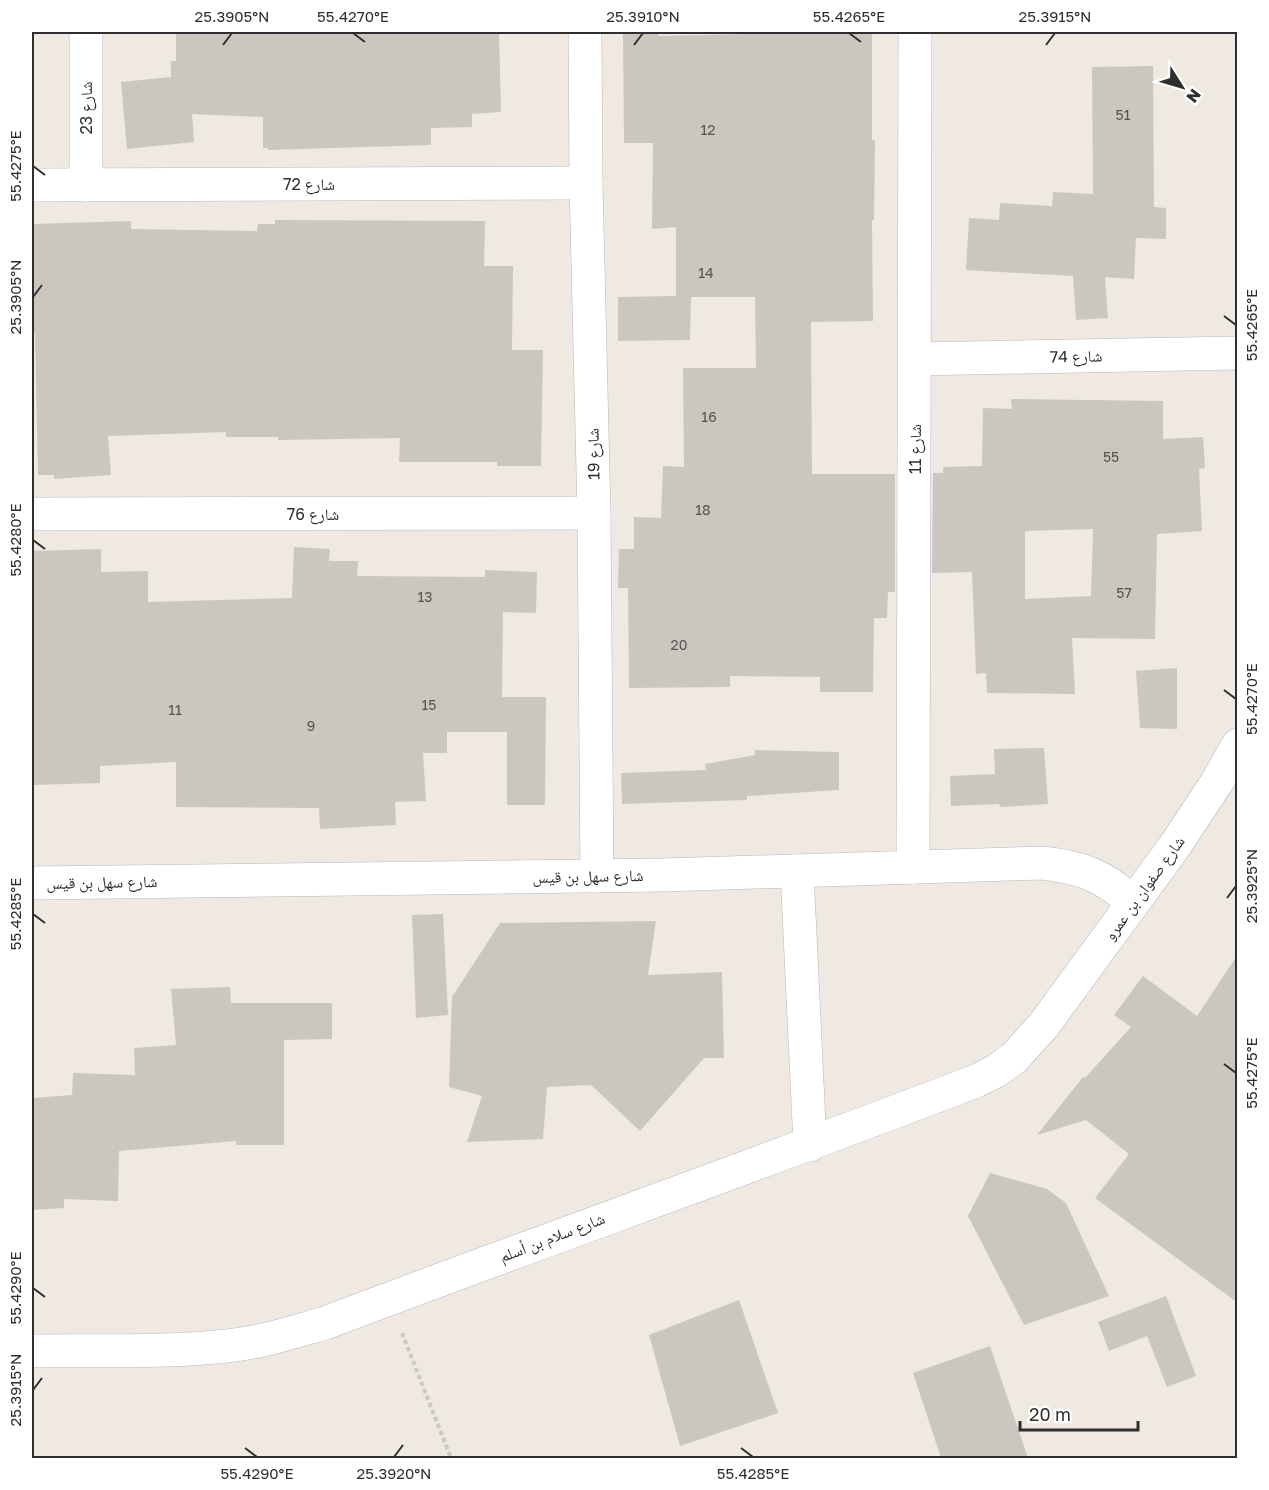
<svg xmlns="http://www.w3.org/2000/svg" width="1269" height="1490" font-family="'Golos Text','Noto Naskh Arabic',sans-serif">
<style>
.building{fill:#cbc7bf;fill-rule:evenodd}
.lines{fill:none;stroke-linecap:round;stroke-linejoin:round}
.street-casing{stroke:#b4b7c1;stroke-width:34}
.path{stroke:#c9c9c9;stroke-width:4;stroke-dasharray:4.5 3;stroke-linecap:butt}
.street{stroke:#fff;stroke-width:33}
.ticks{fill:none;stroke:#2e2e2e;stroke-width:2}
.labels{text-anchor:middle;stroke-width:4.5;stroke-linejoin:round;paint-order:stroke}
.number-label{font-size:14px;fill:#555452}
.street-label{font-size:16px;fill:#2e2e2e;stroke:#fff}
.neatline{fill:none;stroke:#2e2e2e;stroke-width:2}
.ticks-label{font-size:15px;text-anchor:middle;fill:#2e2e2e}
</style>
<rect width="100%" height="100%" fill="#efe9e1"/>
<g class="building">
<polygon points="176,32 499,32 501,112 472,114 472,127 431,128 431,145 268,150 268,148 263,148 263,117 192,114 194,142 127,149 121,82 171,77 171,61 176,61"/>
<polygon points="623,32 658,32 658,36 749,34 749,32 872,32 872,140 875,140 874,220 872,220 873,321 811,322 812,474 895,474 895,592 888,592 887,618 874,618 873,692 820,692 820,677 730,676 730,687 629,688 628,588 618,588 619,549 634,549 634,517 661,518 663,466 684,467 683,368 756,368 755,297 691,297 690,340 618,341 618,297 676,296 676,227 652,229 653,143 624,143"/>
<polygon points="1153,66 1154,207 1166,208 1166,239 1136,238 1134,279 1105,277 1108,318 1076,320 1073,276 966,270 969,218 999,220 1000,203 1052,206 1053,192 1093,194 1092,67"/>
<polygon points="275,220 485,221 484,266 513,266 512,350 543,350 541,466 497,466 497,462 399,462 400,438 278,440 278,437 226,437 226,432 108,436 111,475 54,479 54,475 38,475 35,333 32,333 32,224 131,221 131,229 257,231 258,224 275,224"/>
<path d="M1011 399 1163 401V439L1203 437 1205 468 1199 469 1202 531 1157 534 1155 639 1072 638 1075 694 987 693 986 673 976 674 972 572 932 573 933 473H943V467L982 466 983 408 1012 409ZM1093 529 1091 596 1025 599V531Z"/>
<polygon points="294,547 330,549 329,561 358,561 357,576 485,577 485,570 537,572 536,613 503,612 502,697 546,697 545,805 507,805 507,732 447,732 447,753 423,753 426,801 395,802 396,825 320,829 319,808 176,807 176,762 100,766 100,783 32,785 32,551 101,549 101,572 148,571 148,602 292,598"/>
<polygon points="1177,668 1177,729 1140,728 1136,671"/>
<polygon points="1044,748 1048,804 1000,807 999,804 951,806 950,776 995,774 994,749"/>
<polygon points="755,750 839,752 839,790 747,796 747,800 622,804 621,773 706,770 705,764 755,755"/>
<polygon points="443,914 448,1015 416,1018 412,915"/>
<polygon points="656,921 648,975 722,972 724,1058 704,1058 640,1131 591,1085 547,1087 543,1139 467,1142 482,1096 449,1087 452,997 500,923"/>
<polygon points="1238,954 1238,1303 1095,1198 1129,1154 1086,1120 1037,1135 1083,1077 1085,1078 1131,1027 1114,1015 1143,976 1197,1016"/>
<polygon points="230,987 231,1003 332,1003 332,1039 284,1040 284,1145 236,1145 236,1141 119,1151 118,1201 64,1199 64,1208 32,1210 32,1098 72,1095 73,1073 135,1075 134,1048 176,1045 171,989"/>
<polygon points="990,1173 1047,1189 1066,1203 1109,1296 1024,1325 968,1216"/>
<polygon points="1166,1296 1196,1376 1167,1387 1147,1336 1109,1351 1098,1322"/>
<polygon points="739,1300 778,1413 680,1446 649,1335"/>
<polygon points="990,1346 1028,1458 941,1458 913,1373"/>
</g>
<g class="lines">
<g class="street-casing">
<g id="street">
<polyline points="86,32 86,185"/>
<polyline points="585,32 586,183 594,513 597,876"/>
<polyline points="32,185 586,183"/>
<polyline points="915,359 1238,353"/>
<polyline points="32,514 594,513"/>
<polyline points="913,867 915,32"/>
<polyline points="797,871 810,1145"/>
<path d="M32 883 664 875 1042 863C1082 867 1103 876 1133 902"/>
<path d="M32 1351C96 1350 162 1353 226 1346 260 1343 293 1332 325 1323 542 1241 760 1164 976 1081L996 1071 1014 1058 1043 1026 1174 847 1217 782 1238 745"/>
</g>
</g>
<polyline class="path" points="402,1333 451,1458"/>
<use href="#street" class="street"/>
</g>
<path class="ticks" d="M353 33 365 42M849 33 861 42M223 45 232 33M634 45 643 33M1046 45 1055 33M33 166 45 175M33 297 42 285M1224 316 1236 325M33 540 45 549M1224 690 1236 699M1227 898 1236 886M33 914 45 923M1224 1064 1236 1073M33 1288 45 1297M33 1390 42 1378M245 1448 257 1457M741 1448 753 1457M394 1457 403 1445"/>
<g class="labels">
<g class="number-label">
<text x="1123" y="120">51</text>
<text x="708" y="135">12</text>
<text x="706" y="278">14</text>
<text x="709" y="422">16</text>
<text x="1111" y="462">55</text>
<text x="703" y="515">18</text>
<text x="1124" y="598">57</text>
<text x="425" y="602">13</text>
<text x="679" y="650">20</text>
<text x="429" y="710">15</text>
<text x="175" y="715">11</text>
<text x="311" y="731">9</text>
</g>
<g class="street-label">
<text transform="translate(86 108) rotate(-90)" y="6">شارع 23</text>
<text x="309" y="190">شارع 72</text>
<text transform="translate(1076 356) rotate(-1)" y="6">شارع 74</text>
<text transform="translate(915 449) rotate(-90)" y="6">شارع 11</text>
<text transform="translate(593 454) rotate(-91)" y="6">شارع 19</text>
<text x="313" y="520">شارع 76</text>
<text transform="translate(588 876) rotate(-1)" y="6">شارع سهل بن قيس</text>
<text transform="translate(102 882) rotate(-1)" y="6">شارع سهل بن قيس</text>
<text transform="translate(1144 888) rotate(-54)" y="6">شارع صفوان بن عمرو</text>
<text transform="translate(552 1237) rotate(-21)" y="6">شارع سلام بن أسلم</text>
</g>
</g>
<rect width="1269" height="1490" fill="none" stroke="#ffffff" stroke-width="66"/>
<g transform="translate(1182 87) rotate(127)" stroke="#ffffff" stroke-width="4.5" paint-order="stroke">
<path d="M0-4.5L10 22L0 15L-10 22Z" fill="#2e2e2e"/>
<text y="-9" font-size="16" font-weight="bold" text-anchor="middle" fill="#2e2e2e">N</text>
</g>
<path d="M1020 1421v9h118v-9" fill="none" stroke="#2e2e2e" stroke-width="3"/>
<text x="1029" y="1421" font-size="18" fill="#2e2e2e" stroke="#ffffff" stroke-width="4.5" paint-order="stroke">20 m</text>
<rect x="33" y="33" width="1203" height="1424" class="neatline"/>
<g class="ticks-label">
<text x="232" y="22">25.3905°N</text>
<text x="353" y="22">55.4270°E</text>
<text x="643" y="22">25.3910°N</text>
<text x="849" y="22">55.4265°E</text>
<text x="1055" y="22">25.3915°N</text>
<text transform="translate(16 166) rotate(-90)" y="5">55.4275°E</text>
<text transform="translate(16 297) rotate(-90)" y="5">25.3905°N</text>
<text transform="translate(1252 325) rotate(-90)" y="5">55.4265°E</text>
<text transform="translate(16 540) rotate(-90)" y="5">55.4280°E</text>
<text transform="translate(1252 699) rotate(-90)" y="5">55.4270°E</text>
<text transform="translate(1252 886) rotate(-90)" y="5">25.3925°N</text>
<text transform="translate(16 914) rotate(-90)" y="5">55.4285°E</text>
<text transform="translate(1252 1073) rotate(-90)" y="5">55.4275°E</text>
<text transform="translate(16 1288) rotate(-90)" y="5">55.4290°E</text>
<text transform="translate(16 1390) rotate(-90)" y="5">25.3915°N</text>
<text x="257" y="1479">55.4290°E</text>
<text x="394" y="1479">25.3920°N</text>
<text x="753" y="1479">55.4285°E</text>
</g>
</svg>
